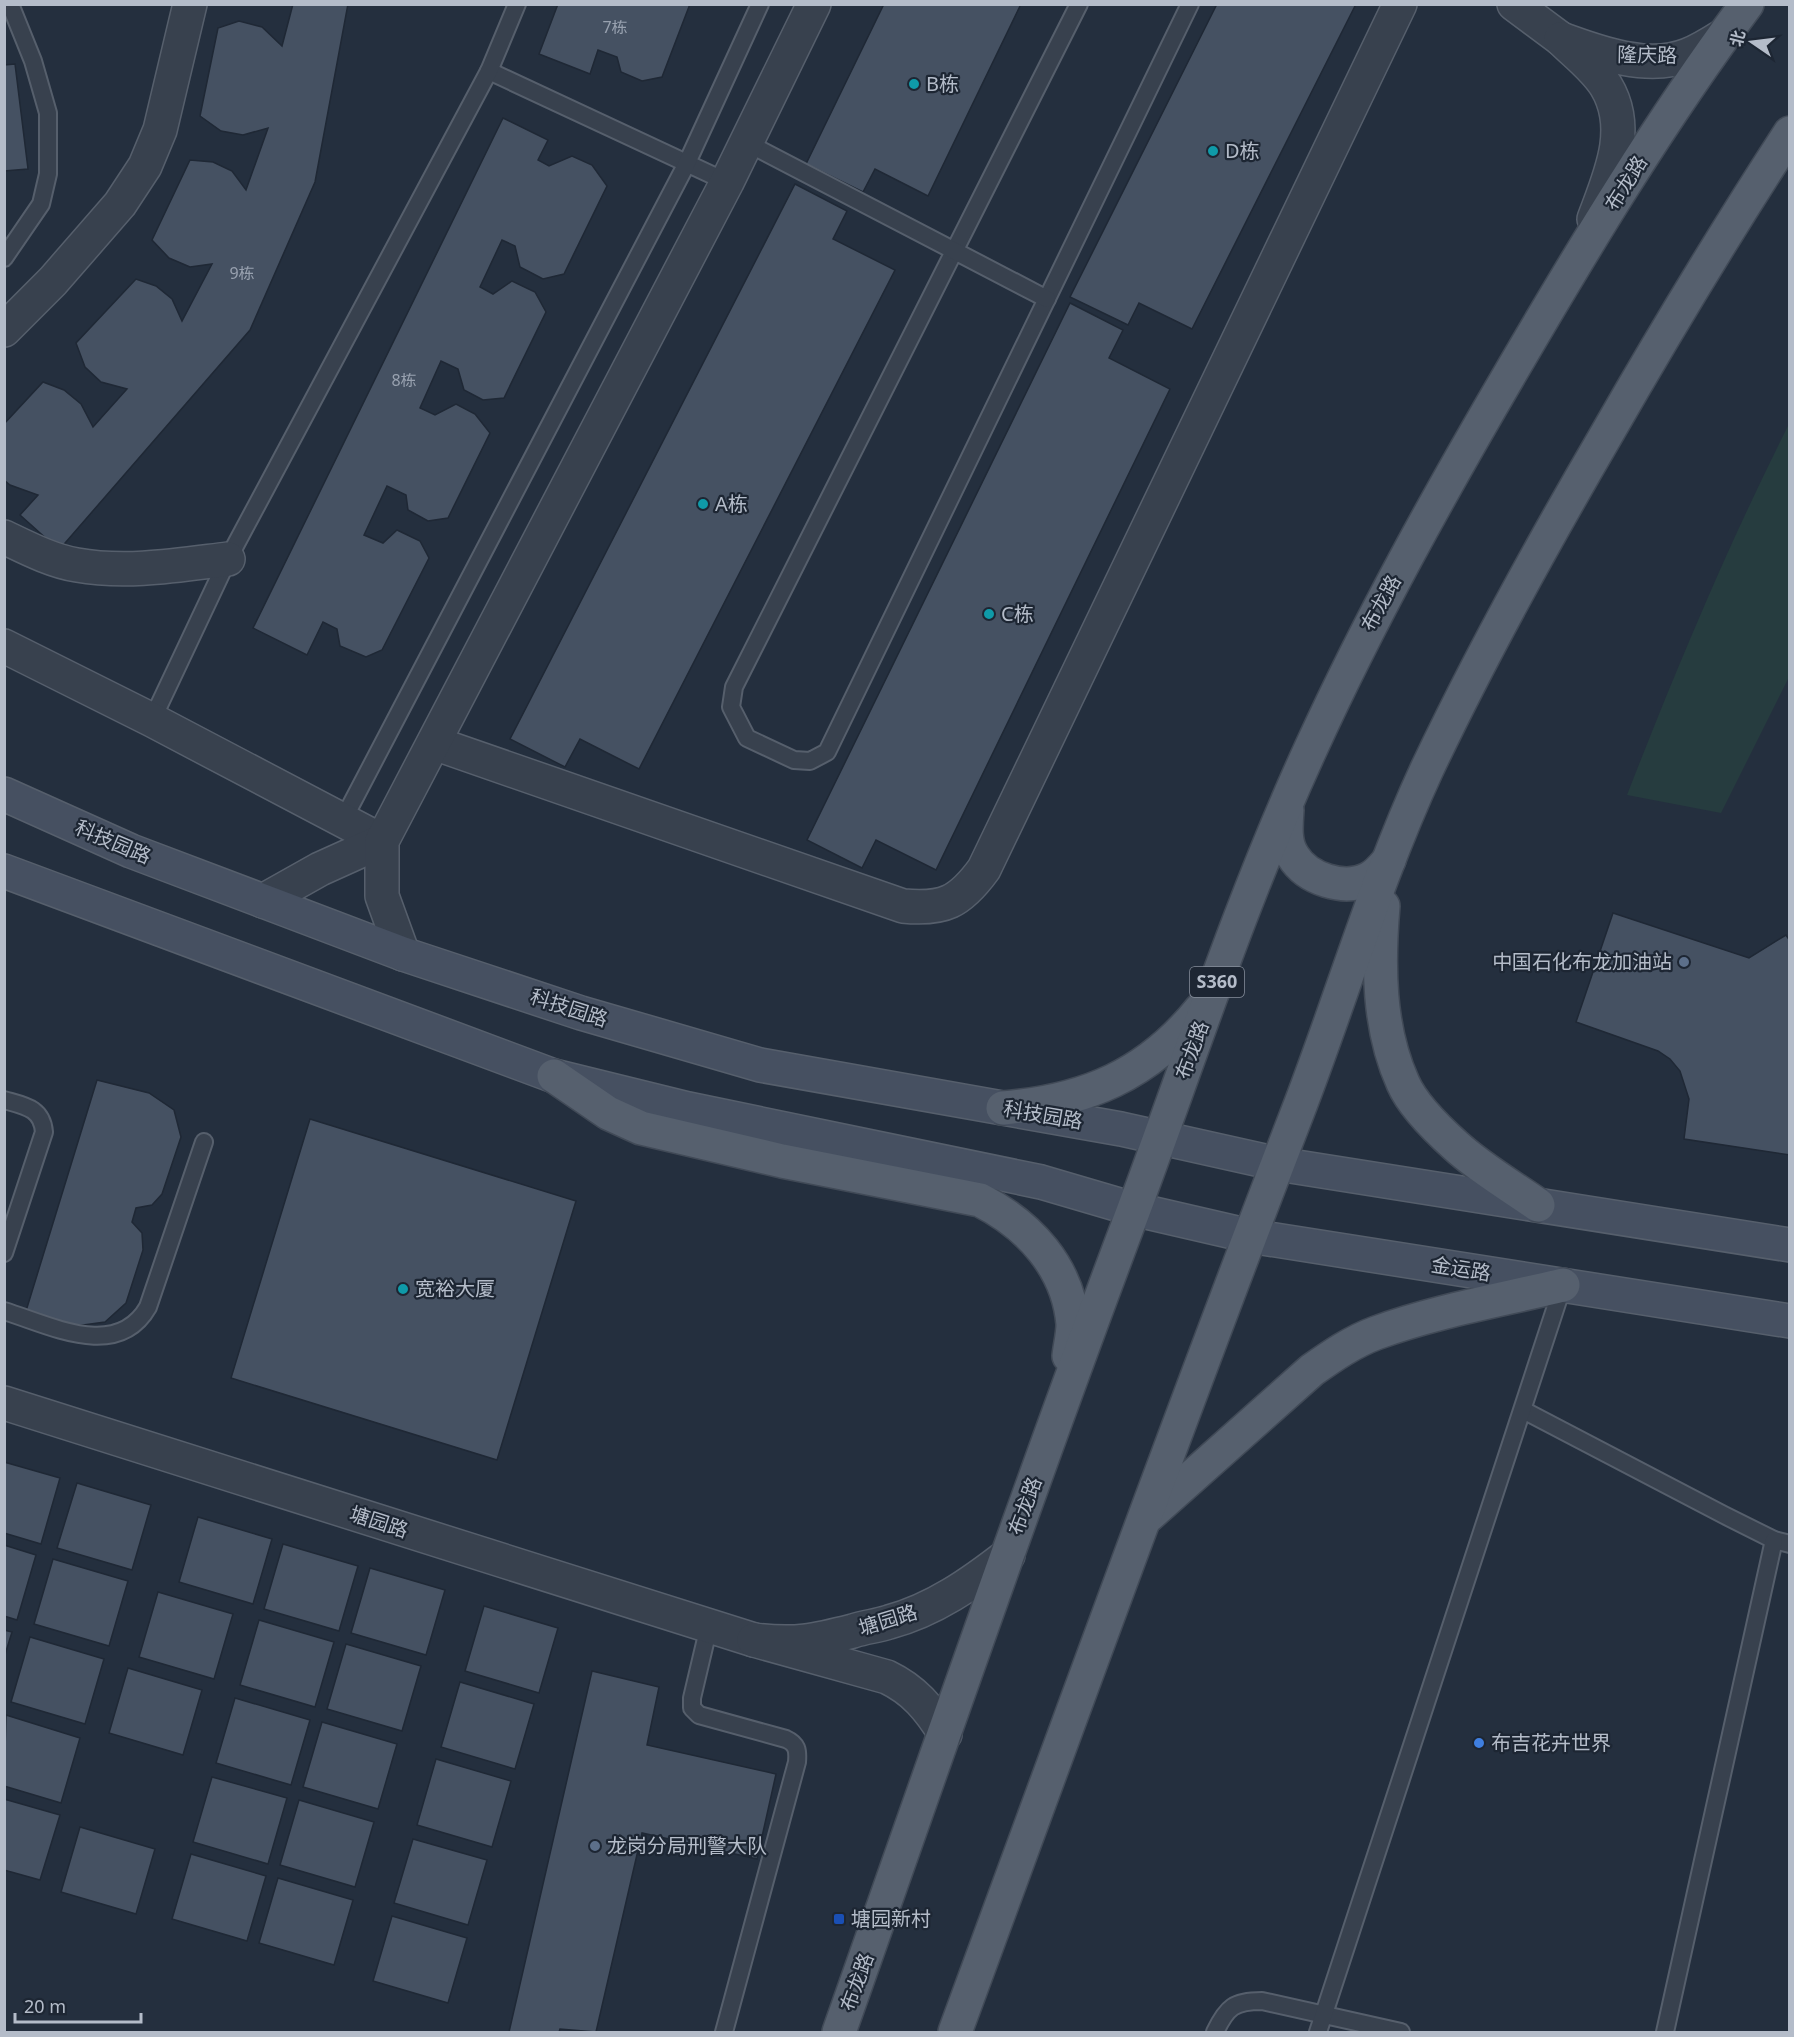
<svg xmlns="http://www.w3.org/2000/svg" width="1794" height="2037" font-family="'Noto Sans','Noto Sans SC',sans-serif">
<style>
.green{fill:#263c3f}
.building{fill:#455162;stroke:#1f2835;stroke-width:1.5}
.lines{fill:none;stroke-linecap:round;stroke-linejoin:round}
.lane-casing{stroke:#565f6c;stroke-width:20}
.street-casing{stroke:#565f6c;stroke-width:36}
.secondary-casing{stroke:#565f6c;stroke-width:36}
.primary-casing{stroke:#414a57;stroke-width:36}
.lane{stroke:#38414e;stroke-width:16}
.street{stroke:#38414e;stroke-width:33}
.secondary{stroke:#465061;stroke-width:33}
.primary{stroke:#56606e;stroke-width:33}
.culture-dot{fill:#0f9aa8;stroke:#1d2633;stroke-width:2}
.service-dot{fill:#5c6f8a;stroke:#1d2633;stroke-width:2}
.shop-dot{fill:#3f7fe0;stroke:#1d2633;stroke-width:2}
.transit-dot{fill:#1a4fb4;stroke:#1d2633;stroke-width:2}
.labels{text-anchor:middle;stroke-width:4.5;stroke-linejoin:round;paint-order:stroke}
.number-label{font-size:16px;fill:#98a1af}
.shield{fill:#1d2633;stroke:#878f9c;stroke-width:1.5}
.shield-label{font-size:18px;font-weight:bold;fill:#b4bcc9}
.street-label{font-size:20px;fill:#b4bcc9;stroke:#1d2633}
.poi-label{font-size:20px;fill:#b4bcc9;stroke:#1d2633;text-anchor:start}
</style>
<rect width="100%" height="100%" fill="#242f3e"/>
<path class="green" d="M1789 424V677L1721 813 1627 795C1676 669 1728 545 1789 424Z"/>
<g class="building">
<polygon points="293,4 348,4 315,182 250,330 59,550 20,515 38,495 10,485 4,480 4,424 43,382 64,390 81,404 93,427 127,389 101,382 85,367 76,343 136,279 156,286 172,299 182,321 212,264 190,267 169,258 152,240 190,160 213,162 232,171 246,190 268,128 243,135 221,131 200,116 218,28 239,21 262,27 282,46"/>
<polygon points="558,4 690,4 662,77 642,81 621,72 617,57 598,50 590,74 539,54"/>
<polygon points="884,4 1021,4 928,196 875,169 863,192 806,164"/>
<polygon points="1217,4 1356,4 1192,329 1139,303 1128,325 1070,297"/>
<polygon points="15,64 28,169 4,171 4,65"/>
<polygon points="503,118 548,140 538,160 549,166 572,156 592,165 607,186 564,274 543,279 520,267 515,246 502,240 480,287 493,294 512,281 535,292 546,312 504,398 483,400 464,390 458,369 441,361 420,408 435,415 456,404 475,414 490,433 448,518 428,521 408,510 406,495 387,486 364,535 383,543 397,530 420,541 429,558 382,650 366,657 340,646 337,629 323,622 307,655 253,628"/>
<polygon points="795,184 847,211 833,239 895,270 639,769 580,739 565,767 510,739"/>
<polygon points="1070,303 1123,330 1109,358 1170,389 936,870 876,840 862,868 807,840"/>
<polygon points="1613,913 1749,958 1786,935 1790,941 1790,1155 1684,1139 1689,1099 1680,1071 1670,1059 1658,1051 1576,1022"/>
<polygon points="97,1080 149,1093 174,1110 181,1137 162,1194 152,1205 136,1208 132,1222 142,1233 143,1250 126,1303 105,1322 76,1326 26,1311"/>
<polygon points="310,1119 576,1201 497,1460 231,1378"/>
<polygon points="4,1462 60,1478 41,1544 4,1533"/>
<polygon points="77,1483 151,1505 132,1570 57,1548"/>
<polygon points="198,1517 272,1539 253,1604 179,1582"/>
<polygon points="283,1544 358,1566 339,1631 264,1609"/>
<polygon points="4,1545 36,1555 17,1620 4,1616"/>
<polygon points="53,1559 128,1581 109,1646 34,1624"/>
<polygon points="370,1568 445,1590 426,1655 351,1633"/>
<polygon points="158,1592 233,1614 214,1679 139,1657"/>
<polygon points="484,1606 558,1628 539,1693 465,1671"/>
<polygon points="259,1620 334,1642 315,1707 240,1685"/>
<polygon points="4,1630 12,1632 4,1658"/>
<polygon points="30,1637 104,1659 85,1724 11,1702"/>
<polygon points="346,1644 421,1666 402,1731 327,1709"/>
<polygon points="128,1668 202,1690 183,1755 109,1733"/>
<polygon points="592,1671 659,1687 647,1745 776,1774 757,1859 642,1833 596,2032 560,2029 559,2032 509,2032"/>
<polygon points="460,1682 534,1704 515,1769 441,1747"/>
<polygon points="235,1698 310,1720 291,1785 216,1763"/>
<polygon points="6,1715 80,1738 61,1803 4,1786"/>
<polygon points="322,1722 397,1744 378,1809 303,1787"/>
<polygon points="436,1759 511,1781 492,1847 417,1825"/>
<polygon points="212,1777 287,1798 268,1864 193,1842"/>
<polygon points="4,1799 60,1815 40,1880 4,1870"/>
<polygon points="299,1800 374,1822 355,1887 280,1865"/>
<polygon points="80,1827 155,1849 136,1914 61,1892"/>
<polygon points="413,1839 487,1860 468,1925 394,1903"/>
<polygon points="191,1854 266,1876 247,1941 172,1919"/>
<polygon points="278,1878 353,1900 334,1965 259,1943"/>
<polygon points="392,1916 467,1938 448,2003 373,1981"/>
</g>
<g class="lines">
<g class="lane-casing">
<g id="lane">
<polyline points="1079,4 734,687 731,707 747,738 794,760 810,761 827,752 1190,4"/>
<polyline points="489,71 727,182"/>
<polyline points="747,143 1047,299"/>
<polyline points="4,258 41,204 48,174 48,113 33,61 10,4"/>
<polyline points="152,720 228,559 489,71 517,4"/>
<polyline points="343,820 686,165 760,4"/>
<path d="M4 1100C25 1106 42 1108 44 1132L4 1253"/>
<path d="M4 1311C50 1325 117 1361 148 1307L204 1142"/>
<polyline points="1523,1410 1724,1515 1774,1540 1790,1544"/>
<path d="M709 1626 692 1698V1708L699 1715 786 1739C797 1744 798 1750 797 1762L724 2032"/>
<path d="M1215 2032C1227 2007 1234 2001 1262 2001L1401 2032"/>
<polyline points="1318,2032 1563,1285"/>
<polyline points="1665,2032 1774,1540"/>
</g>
</g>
<g class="street-casing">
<g id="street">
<polyline points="1514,4 1561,39"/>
<path d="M1594 219C1610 176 1632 129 1606 86 1595 68 1576 54 1561 39 1599 53 1648 71 1688 55 1703 49 1716 40 1729 32"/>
<polyline points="4,330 53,281 120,204 145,166 160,130 190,4"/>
<path d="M4 537C27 548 52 561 77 565 127 574 179 565 228 559"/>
<polyline points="4,646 152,720 382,841"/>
<path d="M434 743 903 906C944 910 960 902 984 869L1400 4"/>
<polyline points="263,901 320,869 382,841"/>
<polyline points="403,954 382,896 382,841 727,182 814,4"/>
<polyline points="4,1403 754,1640"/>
<path d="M945 1734C929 1708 914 1690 887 1677L754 1640C795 1645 814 1641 853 1631 865 1627 877 1626 889 1622 934 1610 972 1583 1008 1555"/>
</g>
</g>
<g class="secondary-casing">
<g id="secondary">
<polyline points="4,794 131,851 403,954 581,1013 760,1065 1121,1129 1278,1164 1790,1245"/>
<polyline points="4,871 554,1076 688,1109 1041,1182 1133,1209 1250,1236 1790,1321"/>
</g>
</g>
<g class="primary-casing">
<g id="primary">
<path d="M1287 810C1286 825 1284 843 1293 856 1307 879 1344 891 1368 879 1377 875 1383 867 1389 860"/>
<path d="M1383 906C1378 964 1378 1028 1403 1083 1413 1106 1437 1129 1456 1146 1480 1168 1511 1186 1538 1205"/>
<path d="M554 1076 608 1113 641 1128 782 1161 980 1200C1029 1225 1068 1267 1073 1324 1073 1335 1070 1346 1069 1356"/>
<path d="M1003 1108C1086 1101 1148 1075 1201 1009"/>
<path d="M1148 1516 1312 1370C1332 1356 1352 1342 1376 1333 1436 1311 1501 1300 1563 1285"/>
<path d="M839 2032C936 1758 1031 1482 1134 1209 1191 1055 1242 898 1311 748 1370 619 1439 495 1511 372 1584 247 1660 121 1747 4"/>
<path d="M955 2032C1068 1725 1180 1417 1298 1111 1342 997 1376 879 1427 769 1481 655 1542 545 1605 437 1664 334 1725 233 1790 133"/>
</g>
</g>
<use href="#lane" class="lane"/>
<use href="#street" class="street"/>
<use href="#secondary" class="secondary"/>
<use href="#primary" class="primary"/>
</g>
<g class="culture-dot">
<circle cx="914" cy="84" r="6"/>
<circle cx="1213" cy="151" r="6"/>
<circle cx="703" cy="504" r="6"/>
<circle cx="989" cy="614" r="6"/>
<circle cx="403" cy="1289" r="6"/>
</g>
<g class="service-dot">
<circle cx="1684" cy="962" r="6"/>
<circle cx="595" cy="1846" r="6"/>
</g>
<circle class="shop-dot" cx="1479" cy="1743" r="6"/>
<rect class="transit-dot" x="833" y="1913" width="12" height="12" rx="3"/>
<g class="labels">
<g class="number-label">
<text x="615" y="33">7栋</text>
<text x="242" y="279">9栋</text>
<text x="404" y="386">8栋</text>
</g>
<rect class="shield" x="1190" y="967" width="54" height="30" rx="4.5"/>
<g class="shield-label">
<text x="1217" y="988">S360</text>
</g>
<g class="street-label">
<text transform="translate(1647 55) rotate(1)" y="7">隆庆路</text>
<text transform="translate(1626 183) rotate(-58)" y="7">布龙路</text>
<text transform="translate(1381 603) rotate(-62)" y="7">布龙路</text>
<text transform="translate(113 842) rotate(23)" y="7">科技园路</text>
<text transform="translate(569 1008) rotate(18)" y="7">科技园路</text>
<text transform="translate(1192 1050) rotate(-70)" y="7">布龙路</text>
<text transform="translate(1043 1115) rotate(10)" y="7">科技园路</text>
<text transform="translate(1461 1269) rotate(9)" y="7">金运路</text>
<text transform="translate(1025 1506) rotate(-70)" y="7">布龙路</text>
<text transform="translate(379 1522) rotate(18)" y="7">塘园路</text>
<text transform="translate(888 1620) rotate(-17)" y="7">塘园路</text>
<text transform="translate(857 1982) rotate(-70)" y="7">布龙路</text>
</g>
<g class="poi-label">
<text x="926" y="91">B栋</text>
<text x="1225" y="158">D栋</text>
<text x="715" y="511">A栋</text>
<text x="1001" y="621">C栋</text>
<text x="1672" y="969" text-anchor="end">中国石化布龙加油站</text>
<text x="415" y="1296">宽裕大厦</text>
<text x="1491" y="1750">布吉花卉世界</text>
<text x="607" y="1853">龙岗分局刑警大队</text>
<text x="851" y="1926">塘园新村</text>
</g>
</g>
<rect width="1794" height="2037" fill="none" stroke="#b4bcc9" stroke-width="12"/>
<g transform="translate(1752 42) rotate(284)" stroke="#1d2633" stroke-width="4.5" paint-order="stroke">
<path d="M0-4.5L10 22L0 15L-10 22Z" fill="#b4bcc9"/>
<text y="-9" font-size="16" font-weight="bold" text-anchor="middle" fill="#b4bcc9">北</text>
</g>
<path d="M15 2013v9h126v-9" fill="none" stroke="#b4bcc9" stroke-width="3"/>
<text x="24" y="2013" font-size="18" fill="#b4bcc9" stroke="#1d2633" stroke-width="4.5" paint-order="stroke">20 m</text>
</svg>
